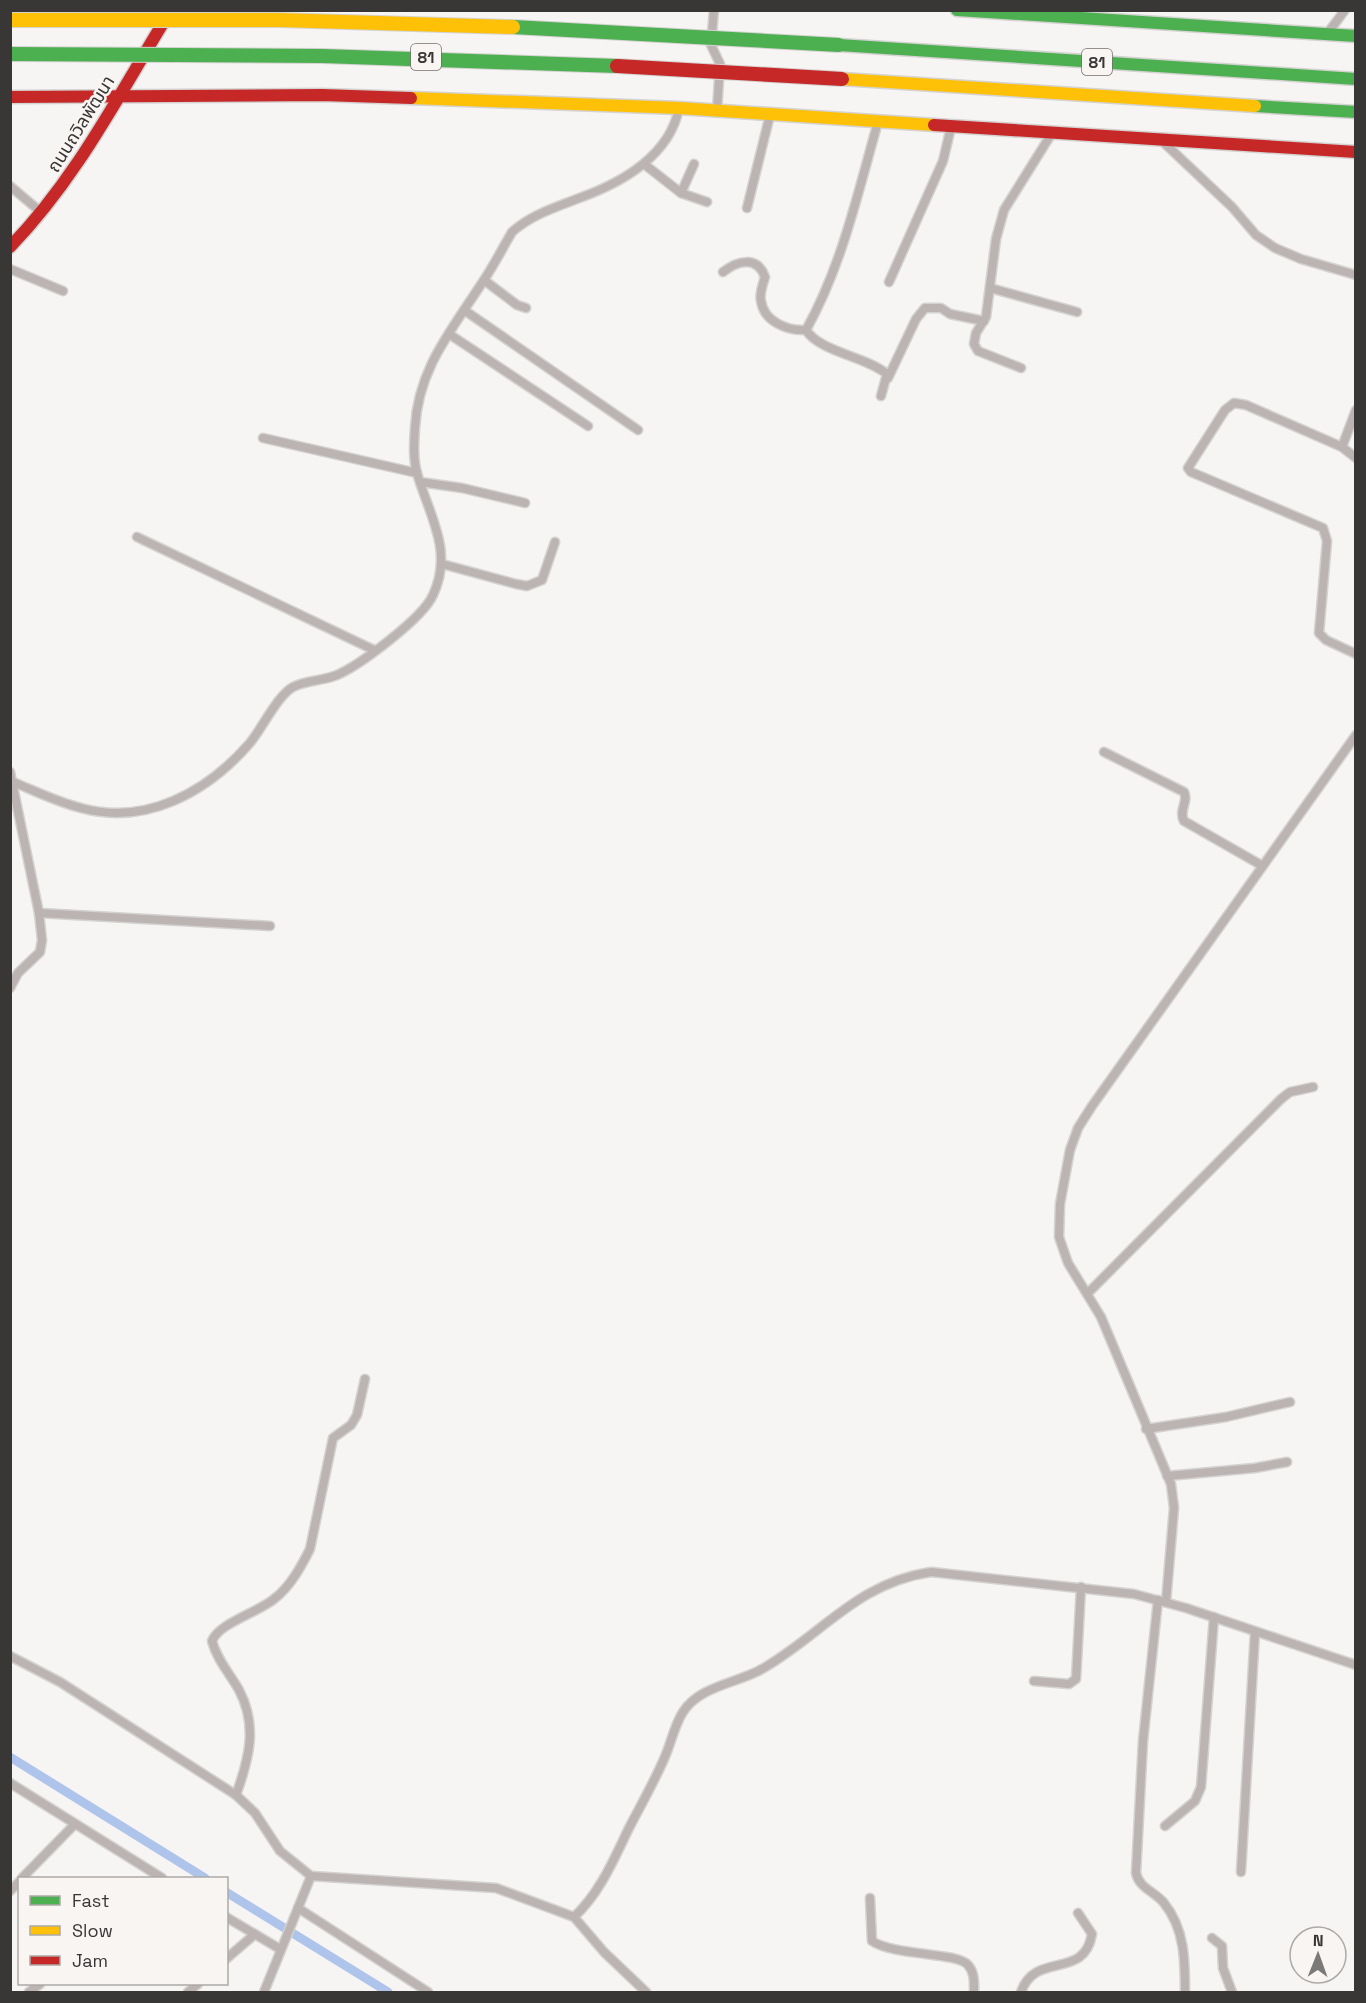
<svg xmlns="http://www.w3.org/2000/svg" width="1366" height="2003" font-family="'Space Grotesk','Noto Sans Thai',sans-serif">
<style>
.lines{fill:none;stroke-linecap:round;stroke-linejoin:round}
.canal{stroke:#aec4eb;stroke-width:9}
.street-casing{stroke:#d4d3d2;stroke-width:11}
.fast-casing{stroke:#d4d3d2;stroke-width:15}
.slow-casing{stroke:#d4d3d2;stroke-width:15}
.jam-casing{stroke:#d4d3d2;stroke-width:15}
.street{stroke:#bcb3b3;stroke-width:8}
.fast{stroke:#4caf50;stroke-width:12}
.slow{stroke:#ffc107;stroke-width:12}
.jam{stroke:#c62828;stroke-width:12}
.fast-bridge-casing{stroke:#d4d3d2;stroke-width:16;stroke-linecap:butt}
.slow-bridge-casing{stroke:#d4d3d2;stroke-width:16;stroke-linecap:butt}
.jam-bridge-casing{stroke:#d4d3d2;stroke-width:16;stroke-linecap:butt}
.fast-bridge{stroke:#4caf50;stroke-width:14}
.slow-bridge{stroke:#ffc107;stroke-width:14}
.jam-bridge{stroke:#c62828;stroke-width:14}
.labels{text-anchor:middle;stroke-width:5;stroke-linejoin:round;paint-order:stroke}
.shield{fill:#f8f5f2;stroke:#72706e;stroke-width:1.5}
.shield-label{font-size:16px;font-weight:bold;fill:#393736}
.street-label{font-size:18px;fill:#393736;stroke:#f8f5f2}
</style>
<rect width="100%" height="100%" fill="#f7f5f3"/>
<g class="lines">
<g class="canal">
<polyline points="10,1757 205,1878"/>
<polyline points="226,1892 388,1992"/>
</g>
<g class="street-casing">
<g id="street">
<polyline points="714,10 711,45 720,64 717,111"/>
<polyline points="1327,34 1345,10"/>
<polyline points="1161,140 1232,207 1256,235 1275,248 1301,259 1356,275"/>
<polyline points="644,164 681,193 707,202"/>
<polyline points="10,186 42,213"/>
<polyline points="681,193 694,164"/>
<polyline points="747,208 770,115"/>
<polyline points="10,269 63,291"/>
<path d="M723 272C737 261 757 255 765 277 763 284 759 294 761 301 764 322 788 331 806 330 842 266 858 192 878 122"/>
<polyline points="484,280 517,305 526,308"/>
<polyline points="889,282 943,161 951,127"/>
<polyline points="990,288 1077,312"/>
<polyline points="464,310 638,430"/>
<path d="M806 330C820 352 865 356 887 374L881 396"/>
<polyline points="449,334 588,426"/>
<polyline points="1021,368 978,351 974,344 976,333 986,317 996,239 1004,210 1052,133"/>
<polyline points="888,378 916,319 925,308 941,308 950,314 984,321"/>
<polyline points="1356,410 1342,447 1356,458"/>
<polyline points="263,438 417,473"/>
<polyline points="1342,447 1246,405 1234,403 1225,410 1188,468 1191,472 1323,528 1327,541 1319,633 1326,640 1356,654"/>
<polyline points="420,482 462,488 525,503"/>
<polyline points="137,537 374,650"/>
<polyline points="442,564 516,584 527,586 542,580 555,542"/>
<path d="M1104 752 1184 792C1189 802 1178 810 1184 821L1261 865"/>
<polyline points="10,772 39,913 42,940 40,952 18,973 10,988"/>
<path d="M13 782C35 791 57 802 81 808 146 826 207 792 249 744 262 729 277 696 293 687 306 680 323 681 337 675 360 665 423 618 433 595 454 551 429 515 417 473 413 459 414 443 415 428 418 369 451 331 482 283 493 267 502 249 512 232 532 214 557 207 582 197 623 182 670 155 679 108"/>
<polyline points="39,913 270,926"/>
<polyline points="1088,1293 1281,1099 1290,1092 1313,1087"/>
<polyline points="1146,1429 1226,1417 1290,1402"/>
<polyline points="1167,1476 1255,1468 1287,1462"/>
<path d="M1158 1600 1143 1741 1136 1873C1139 1888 1154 1891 1164 1903 1185 1929 1185 1961 1185 1992"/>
<polyline points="1166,1602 1174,1508 1171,1484 1101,1317 1068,1263 1059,1237 1060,1204 1070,1150 1078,1128 1092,1106 1356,735"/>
<path d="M10 1656 60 1682 236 1795 255 1813 280 1851 311 1876 496 1888 574 1917C600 1893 614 1859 629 1828 641 1805 654 1782 664 1759 671 1744 674 1726 683 1712 699 1686 738 1683 762 1669 822 1635 856 1583 931 1572L1134 1594 1186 1608 1356 1665"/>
<polyline points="1034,1681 1069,1684 1076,1679 1081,1587"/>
<polyline points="10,1783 162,1878"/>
<path d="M236 1795C249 1759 258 1726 239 1690 230 1674 217 1660 212 1641 219 1623 259 1612 274 1599 290 1587 301 1567 310 1549L333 1438 351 1425 357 1415 365 1379"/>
<polyline points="1165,1826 1195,1801 1201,1787 1214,1617"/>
<polyline points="1241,1872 1255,1632"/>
<polyline points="22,1878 75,1824"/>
<polyline points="10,1891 20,1881"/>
<path d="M870 1898 872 1941C894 1956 957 1952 968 1965 975 1973 974 1983 974 1992"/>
<polyline points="298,1908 428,1992"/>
<polyline points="226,1917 280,1949"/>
<polyline points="574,1917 604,1952 646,1992"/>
<polyline points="1212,1938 1222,1946 1223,1968 1232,1992"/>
<polyline points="226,1959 255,1934"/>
<polyline points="29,1992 40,1984"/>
<polyline points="188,1992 198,1984"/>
<polyline points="264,1992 311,1876"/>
<path d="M1021 1992C1036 1950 1084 1981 1092 1934L1078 1913"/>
</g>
</g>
<g class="fast-casing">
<g id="fast">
<polyline points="957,10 1356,36"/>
<polyline points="839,45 1356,79"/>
<polyline points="1255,106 1356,112"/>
</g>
</g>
<g class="slow-casing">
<g id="slow">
<polyline points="842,79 1255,106"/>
<polyline points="411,98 679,108 934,125"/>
</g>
</g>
<g class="jam-casing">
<g id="jam">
<polyline points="10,97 322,95 411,98"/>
<polyline points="934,125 1356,152"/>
<path d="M10 247C78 177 120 92 171 10"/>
</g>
</g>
<use href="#street" class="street"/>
<use href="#fast" class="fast"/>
<use href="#slow" class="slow"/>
<use href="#jam" class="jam"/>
<g class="fast-bridge-casing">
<g id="fast-bridge">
<polyline points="513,27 839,45"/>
<polyline points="10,54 322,56 617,66"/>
</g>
</g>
<g class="slow-bridge-casing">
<polyline id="slow-bridge" points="10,20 279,20 513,27"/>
</g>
<g class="jam-bridge-casing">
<polyline id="jam-bridge" points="617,66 842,79"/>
</g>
<use href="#fast-bridge" class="fast-bridge"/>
<use href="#slow-bridge" class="slow-bridge"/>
<use href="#jam-bridge" class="jam-bridge"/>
</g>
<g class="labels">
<g class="shield">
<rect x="411" y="44" width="30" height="26" rx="4.5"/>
<rect x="1082" y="49" width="30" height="26" rx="4.5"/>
</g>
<g class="shield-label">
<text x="426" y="63">81</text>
<text x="1097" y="68">81</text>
</g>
<g class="street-label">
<text transform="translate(81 124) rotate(-58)" y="6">ถนนถวิลพัฒนา</text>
</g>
</g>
<rect width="1366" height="2003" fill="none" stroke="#393736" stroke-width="24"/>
<rect x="18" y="1877" width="210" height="108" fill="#f8f5f2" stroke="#aca9a7" stroke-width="1.5"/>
<rect x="30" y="1896" width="30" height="9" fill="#4caf50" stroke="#aca9a7" stroke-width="1.5"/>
<text x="72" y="1907" font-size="18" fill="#393736">Fast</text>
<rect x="30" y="1926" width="30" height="9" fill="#ffc107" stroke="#aca9a7" stroke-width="1.5"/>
<text x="72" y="1937" font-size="18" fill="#393736">Slow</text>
<rect x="30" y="1956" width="30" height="9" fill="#c62828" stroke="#aca9a7" stroke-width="1.5"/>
<text x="72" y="1967" font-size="18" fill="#393736">Jam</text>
<g transform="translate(1318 1955) rotate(1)"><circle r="28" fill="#f8f5f2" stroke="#aca9a7" stroke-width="1.5"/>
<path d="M0-4.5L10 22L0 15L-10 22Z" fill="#7c7a78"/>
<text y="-9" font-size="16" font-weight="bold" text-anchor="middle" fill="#393736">N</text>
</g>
</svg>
